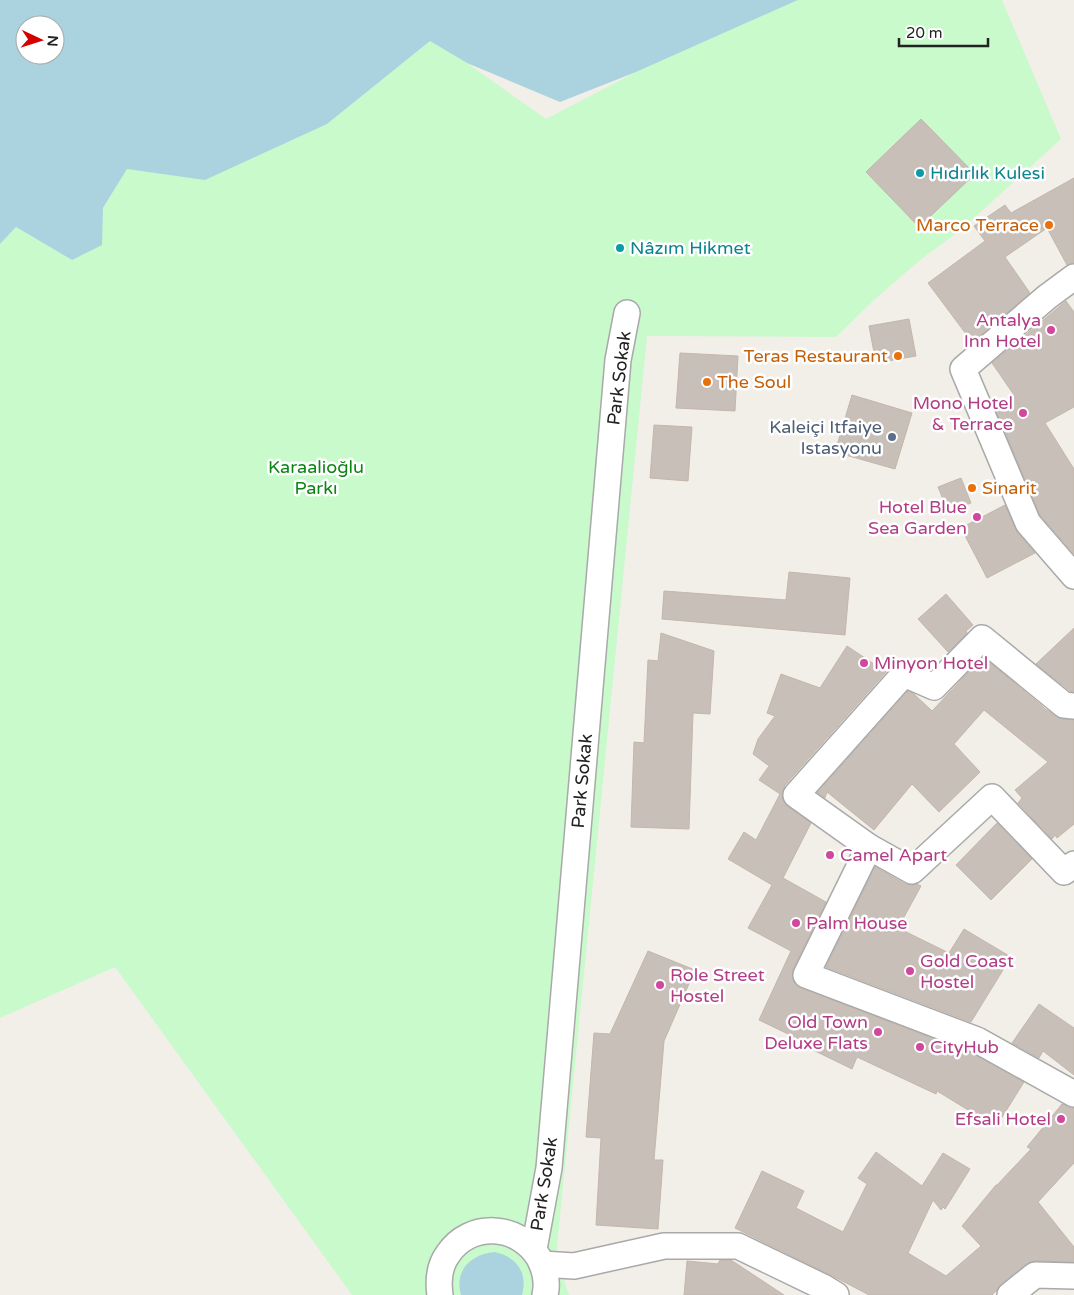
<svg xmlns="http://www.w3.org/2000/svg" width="1074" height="1295" font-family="'Varela Round',sans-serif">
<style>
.park{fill:#c8facc}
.water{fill:#aad3df;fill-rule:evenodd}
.building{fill:#c7bfb8;stroke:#c4b6ab}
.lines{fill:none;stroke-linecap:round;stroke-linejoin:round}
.street-casing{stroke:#a9a9a9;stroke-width:28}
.street{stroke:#fff;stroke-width:25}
.culture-dot{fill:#0f9aa8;stroke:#fff;stroke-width:2}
.food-dot{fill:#e8710a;stroke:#fff;stroke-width:2}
.hotel-dot{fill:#d1479c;stroke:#fff;stroke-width:2}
.service-dot{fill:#5c6f8a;stroke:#fff;stroke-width:2}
.labels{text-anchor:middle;stroke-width:5;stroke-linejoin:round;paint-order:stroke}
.culture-label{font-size:18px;fill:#0d838f;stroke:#fff;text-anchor:start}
.food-label{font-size:18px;fill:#c56008;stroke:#fff;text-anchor:end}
.hotel-label{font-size:18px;fill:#b23c85;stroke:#fff;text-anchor:start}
.street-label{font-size:18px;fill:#222;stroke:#fff}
.service-label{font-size:18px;fill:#4e5e75;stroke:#fff;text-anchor:end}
.park-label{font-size:18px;fill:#0c8416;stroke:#fff}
</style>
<rect width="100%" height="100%" fill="#f2efe9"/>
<polygon class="park" points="798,0 1002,0 1061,139 962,229 920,260 874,300 836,337 647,336 556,1257 569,1295 352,1295 115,967 0,1018 0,244 16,227 72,260 127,169 327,124 430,41 467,63 546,119 636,72"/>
<g class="water">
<path d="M0 0H798L636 72 560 102 467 63 430 41 327 124 205 180 127 169 103 208 102 245 72 260 16 227 0 244ZM25 25H55V55H25Z"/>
<path d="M495 1252C517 1257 528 1273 522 1295H461C454 1270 471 1254 495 1252Z"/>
</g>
<g class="building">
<polygon points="921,119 975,174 919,227 866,172"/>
<polygon points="1074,178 1074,263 1067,265 1047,228 1005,257 1030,293 975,340 969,332 966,334 928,283 985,241 974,226 1005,205 1011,213"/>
<polygon points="1066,301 1074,312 1074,407 1045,423 1074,469 1074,554 1040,515 994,406 1014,395 992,363"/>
<polygon points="909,319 916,356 876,363 869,326"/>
<polygon points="680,353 738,356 735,411 676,408"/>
<polygon points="852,395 912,413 895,469 835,452"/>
<polygon points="654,425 692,427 688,481 650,478"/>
<polygon points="961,478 971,503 948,511 938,487"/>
<polygon points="1005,505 1017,532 1035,553 987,578 961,528"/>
<polygon points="789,572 850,578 845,635 662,619 664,591 786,600"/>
<polygon points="946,594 973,625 966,631 967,633 948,652 918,619"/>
<polygon points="1074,628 1074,692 1070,691 1036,664"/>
<polygon points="661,633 714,651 710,714 693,713 689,829 631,827 634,742 644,743 648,660 658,661"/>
<polygon points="847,646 886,672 785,785 782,792 783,800 787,806 811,823 783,878 826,902 793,969 792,977 795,984 801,988 971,1053 1024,1082 996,1127 937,1091 936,1094 857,1057 852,1069 811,1049 813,1046 759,1020 791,951 748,928 772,885 728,859 744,832 756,840 780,794 759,780 769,766 753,754 758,739 775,716 767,713 781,674 820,688"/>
<polygon points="983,657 1042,706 1046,710 1047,710 1055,716 1062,719 1074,720 1074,824 1057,838 1055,835 1052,839 1018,803 1022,798 1015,790 1048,762 984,710 954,744 980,772 939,812 912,784 874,830 827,792 825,798 817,793 908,691 914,694 932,711"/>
<polygon points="997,823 1032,859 991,900 956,865"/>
<polygon points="875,867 905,884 913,885 917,884 921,886 898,928 949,953 964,929 1011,957 971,1022 826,967"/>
<polygon points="648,951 695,970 664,1041 654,1160 663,1160 658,1229 596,1225 601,1138 586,1137 594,1033 610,1034"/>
<polygon points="1039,1004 1074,1028 1074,1075 1043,1051 1039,1058 1012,1043"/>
<polygon points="1062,1104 1074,1108 1074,1163 1038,1202 1074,1247 1074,1262 1035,1261 1027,1263 1001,1284 996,1291 992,1295 869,1295 829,1274 735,1228 762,1171 804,1191 796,1208 843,1232 867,1184 858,1178 876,1152 922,1186 943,1153 970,1169 945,1209 943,1207 941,1210 933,1200 908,1253 946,1276 981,1246 962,1226 996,1185 997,1185 1031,1149 1027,1147"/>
<polygon points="720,1260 731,1260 784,1295 684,1295 687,1261 718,1264"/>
</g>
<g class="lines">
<g class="street-casing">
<g id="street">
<polyline points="1074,277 1047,297 963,369 1028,523 1074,576"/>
<polyline points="1074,706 1064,705 982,638 934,687 904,674 796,795 869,847 912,871 992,797 1064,872 1074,864"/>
<polyline points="869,847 806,975 977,1040 1074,1094"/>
<polyline points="534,1249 549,1168 618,360 627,313"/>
<polyline points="542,1264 574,1266 664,1246 738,1246 823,1287 836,1295"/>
<path d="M440 1295C438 1281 439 1266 448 1254 470 1221 519 1224 539 1258 545 1269 548 1282 545 1295"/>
<polyline points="1010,1295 1035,1275 1074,1276"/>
</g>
</g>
<use href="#street" class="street"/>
</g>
<g class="culture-dot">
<circle cx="920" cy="173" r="5"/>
<circle cx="620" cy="248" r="5"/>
</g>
<g class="food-dot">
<circle cx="1049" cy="225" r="5"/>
<circle cx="898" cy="356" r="5"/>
<circle cx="707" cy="382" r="5"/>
<circle cx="972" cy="488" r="5"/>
</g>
<g class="hotel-dot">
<circle cx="1051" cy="330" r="5"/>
<circle cx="1023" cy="413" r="5"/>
<circle cx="977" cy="517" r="5"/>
<circle cx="864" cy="663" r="5"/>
<circle cx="830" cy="855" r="5"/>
<circle cx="796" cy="923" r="5"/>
<circle cx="910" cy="971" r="5"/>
<circle cx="660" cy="985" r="5"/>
<circle cx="878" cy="1032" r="5"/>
<circle cx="920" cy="1047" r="5"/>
<circle cx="1061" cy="1119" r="5"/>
</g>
<circle class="service-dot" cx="892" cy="437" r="5"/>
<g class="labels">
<g class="culture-label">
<text x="930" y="179">Hıdırlık Kulesi</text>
<text x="630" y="254">Nâzım Hikmet</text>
</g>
<g class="food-label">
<text x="1039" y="231">Marco Terrace</text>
<text x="888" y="362">Teras Restaurant</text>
<text x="717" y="388" text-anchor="start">The Soul</text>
<text x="982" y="494" text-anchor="start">Sinarit</text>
</g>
<g class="hotel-label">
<text x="1041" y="326" text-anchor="end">Antalya<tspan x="1041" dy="21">Inn Hotel</tspan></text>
<text x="1013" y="409" text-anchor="end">Mono Hotel<tspan x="1013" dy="21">&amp; Terrace</tspan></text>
<text x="967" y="513" text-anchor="end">Hotel Blue<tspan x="967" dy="21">Sea Garden</tspan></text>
<text x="874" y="669">Minyon Hotel</text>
<text x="840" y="861">Camel Apart</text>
<text x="806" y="929">Palm House</text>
<text x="920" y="967">Gold Coast<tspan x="920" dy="21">Hostel</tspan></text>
<text x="670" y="981">Role Street<tspan x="670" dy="21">Hostel</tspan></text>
<text x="868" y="1028" text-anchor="end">Old Town<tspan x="868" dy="21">Deluxe Flats</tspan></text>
<text x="930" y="1053">CityHub</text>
<text x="1051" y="1125" text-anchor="end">Efsali Hotel</text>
</g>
<g class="street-label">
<text transform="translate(619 378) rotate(-83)" y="6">Park Sokak</text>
<text transform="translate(582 781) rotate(-85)" y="6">Park Sokak</text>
<text transform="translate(544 1184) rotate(-81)" y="6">Park Sokak</text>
</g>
<g class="service-label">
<text x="882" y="433">Kaleiçi Itfaiye<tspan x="882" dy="21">Istasyonu</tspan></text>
</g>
<g class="park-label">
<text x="316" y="473">Karaalioğlu<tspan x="316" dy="21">Parkı</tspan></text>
</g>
</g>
<g transform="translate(40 40) rotate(94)"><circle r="24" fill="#ffffff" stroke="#a7a7a7"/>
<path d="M0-4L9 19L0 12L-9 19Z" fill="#d40000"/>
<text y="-8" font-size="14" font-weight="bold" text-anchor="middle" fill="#222222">N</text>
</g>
<path d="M899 38v8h89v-8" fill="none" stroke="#222222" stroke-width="2.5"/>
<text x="906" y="38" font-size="15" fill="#222222" stroke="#ffffff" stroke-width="4" paint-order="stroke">20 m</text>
</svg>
